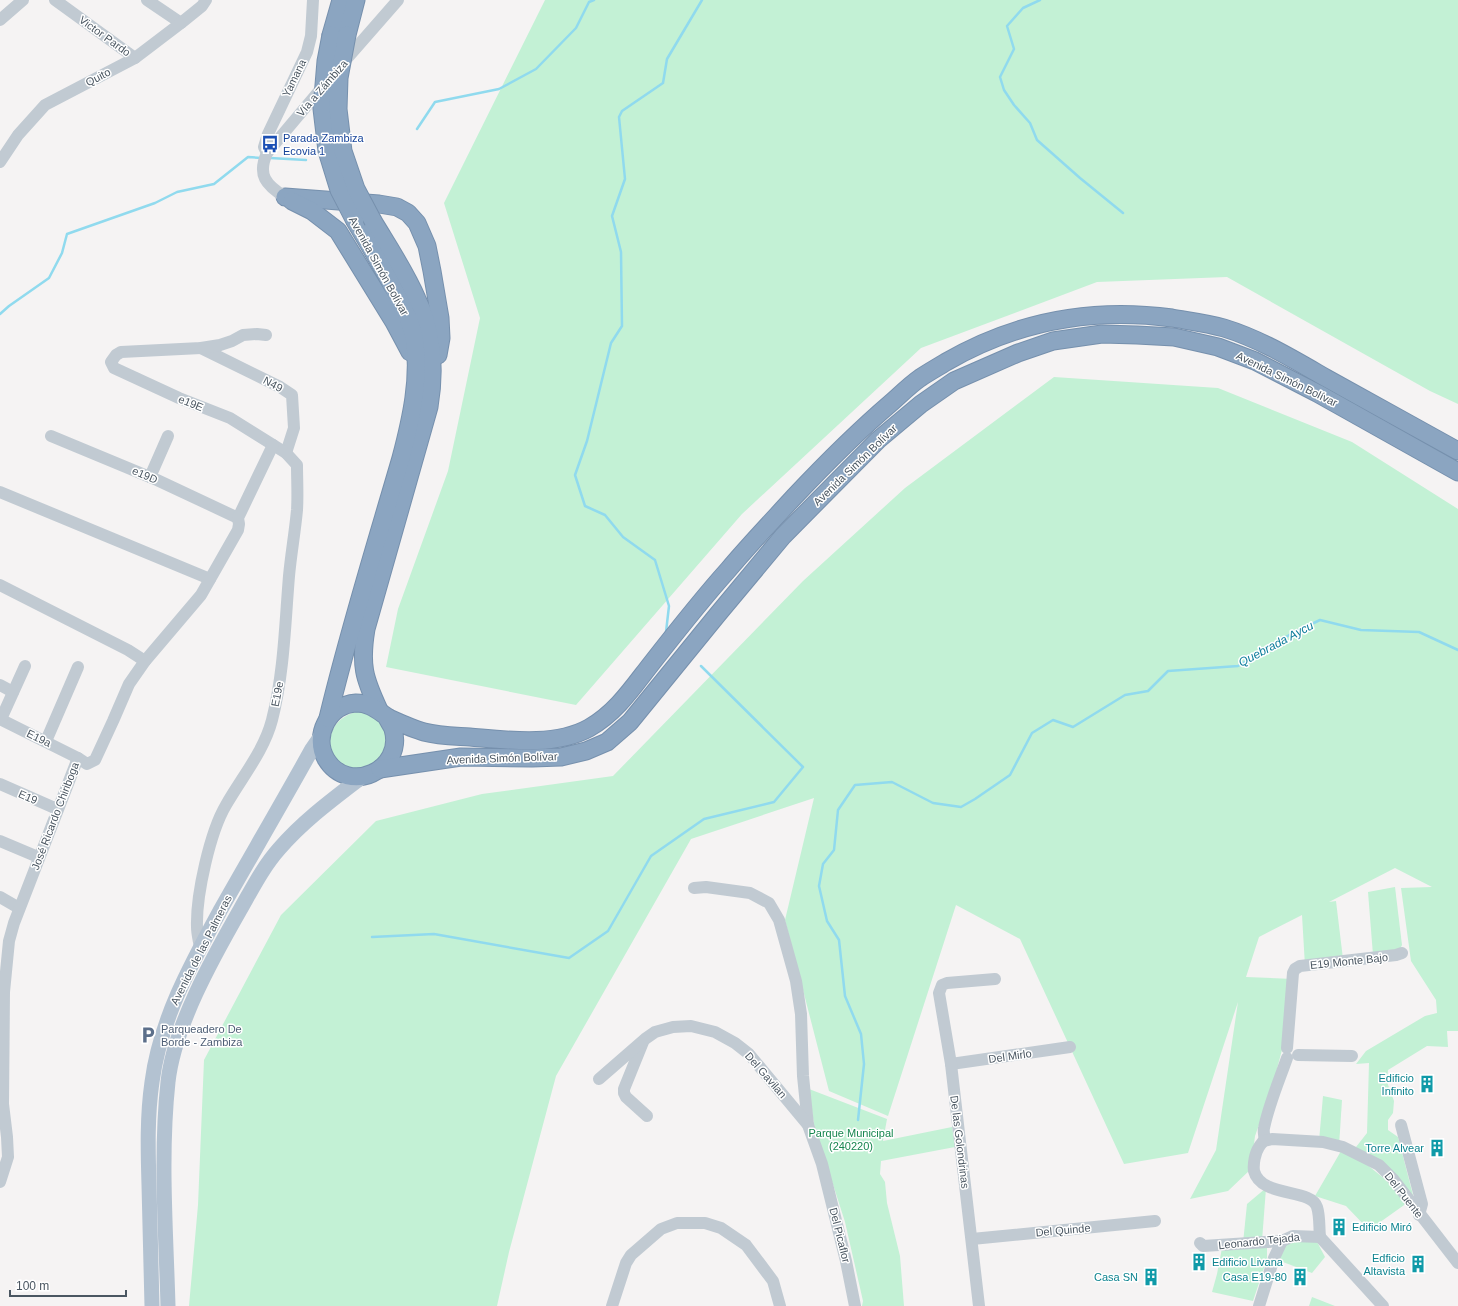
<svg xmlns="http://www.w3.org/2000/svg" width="1458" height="1306" font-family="Arial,sans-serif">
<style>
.green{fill:#c3f1d5}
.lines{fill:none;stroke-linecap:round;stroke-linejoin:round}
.stream{stroke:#90daee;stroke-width:2.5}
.highway-casing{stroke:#7690ad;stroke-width:19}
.minor{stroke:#c1cad2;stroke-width:12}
.major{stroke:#b3c2d1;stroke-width:15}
.highway{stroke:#8ba5c1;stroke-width:17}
.highway-bridge-casing{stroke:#7690ad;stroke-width:19;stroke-linecap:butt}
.highway-bridge{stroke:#8ba5c1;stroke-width:17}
.labels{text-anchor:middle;stroke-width:3;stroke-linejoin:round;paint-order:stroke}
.street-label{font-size:11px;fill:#4a5661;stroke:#fff}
.transit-label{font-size:11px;fill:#164399;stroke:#fff;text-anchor:start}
.service-label{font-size:11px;fill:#4e5e75;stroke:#fff;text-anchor:start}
.culture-label{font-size:11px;fill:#0d838f;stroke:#fff;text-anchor:end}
.park-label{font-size:11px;fill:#17864f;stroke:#fff}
.water-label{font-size:12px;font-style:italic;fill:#0c7c9b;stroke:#fff}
</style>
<rect width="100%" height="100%" fill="#f5f3f3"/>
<g class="green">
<polygon points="545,0 1458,0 1458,404 1430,391 1227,277 1097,282 921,348 742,514 576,705 386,667 398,609 448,471 480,318 444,203"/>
<polygon points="1054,377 1218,388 1352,442 1458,509 1458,1031 1447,1031 1448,1047 1427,1046 1388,1070 1387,1082 1394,1101 1393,1113 1388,1120 1388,1130 1398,1137 1414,1199 1356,1147 1367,1133 1369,1063 1356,1064 1366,1051 1425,1016 1437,1013 1436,1000 1411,961 1401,888 1432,887 1395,868 1329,902 1336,901 1343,959 1305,966 1302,915 1259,937 1246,977 1293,979 1283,1046 1272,1088 1255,1136 1251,1169 1228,1191 1190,1199 1216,1150 1238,1002 1188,1153 1124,1164 1020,939 956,905 888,1116 829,1091 785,920 814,798 691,839 556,1076 509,1252 497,1306 189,1306 198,1205 204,1060 281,915 376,821 482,794 613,776 803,581 905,488"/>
<path d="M360 711 387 724 385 763 347 771C343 766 337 762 334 757 331 753 330 747 330 742 331 724 344 714 360 711Z"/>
<polygon points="1395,887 1402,945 1399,951 1373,955 1368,892"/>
<polygon points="809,1089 887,1119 883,1141 952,1127 955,1147 881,1161 880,1174 885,1182 887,1203 900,1256 904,1306 862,1306 863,1301 845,1222 814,1125"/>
<polygon points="1323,1096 1342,1100 1339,1146 1319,1141"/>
<polygon points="1341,1151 1365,1163 1392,1185 1407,1203 1369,1230 1346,1206 1315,1196"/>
<polygon points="1266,1188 1262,1241 1243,1243 1247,1204"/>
<polygon points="1315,1238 1325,1257 1312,1273 1275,1259 1276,1244"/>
<polygon points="1267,1246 1267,1259 1253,1301 1212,1292 1217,1274 1222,1248"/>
<polygon points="1312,1297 1335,1306 1309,1306"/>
</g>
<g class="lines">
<g class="stream">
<polyline points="1040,0 1023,8 1007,26 1014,49 1000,77 1004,90 1014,105 1030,123 1037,140 1080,178 1123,213"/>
<polyline points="417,129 435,102 499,89 536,69 576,28 589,2 594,0"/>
<polyline points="270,158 306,160"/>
<polyline points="0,314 9,306 49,278 62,253 67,234 155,203 177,192 214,184 248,157 261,158"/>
<polyline points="666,632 669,606 655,560 623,537 605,515 585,506 575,475 587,441 611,343 622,326 621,252 612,216 625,179 619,117 622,111 663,83 667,59 702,0"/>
<polyline points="372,937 434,934 569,958 608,931 651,856 704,819 774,802 803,767 701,666"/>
<polyline points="858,1120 864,1064 861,1034 845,996 839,940 827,921 819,886 823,864 834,850 838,810 855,785 892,782 933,803 961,807 975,799 1010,775 1032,733 1053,720 1073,727 1125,695 1148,691 1168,671 1238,666 1291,634 1320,620 1361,630 1419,632 1458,650"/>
</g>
<g class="highway-casing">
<g id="highway">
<polyline points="331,35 341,0"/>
<polyline points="347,35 356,0"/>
<polyline points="285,197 379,204 397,207 408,213 417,223 427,246 432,271 440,318 441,338 438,355"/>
<polyline points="292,201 312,211 338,231 394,322 410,352"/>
<path d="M373 221C388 246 405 271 417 299 420 305 423 312 425 319 433 347 434 378 429 407L366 629C360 665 364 678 379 710"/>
<path d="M386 716C386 717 393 728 393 729 405 770 348 796 326 759 313 736 328 705 356 703 370 703 378 711 389 718 400 723 413 729 424 732 439 736 455 736 470 737 506 740 555 747 589 728 616 713 633 687 651 664 676 632 701 600 728 570 749 545 772 521 794 497 825 464 857 432 892 402 901 394 910 385 920 378 929 372 938 367 946 362 1017 321 1091 307 1172 318 1189 321 1207 323 1224 328 1260 339 1293 359 1326 378 1370 402 1414 427 1458 451"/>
<path d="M328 718C349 630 376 544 401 458 411 420 421 377 414 337 411 322 404 308 397 295 384 269 369 245 355 221"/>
<polyline points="380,769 461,757 532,758 561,757 586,751 607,742 630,722 718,614 783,536 878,440 921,404 954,381 1018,353 1053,341 1102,334 1137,335 1174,337 1218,347 1255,361 1317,393 1458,472"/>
</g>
</g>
<g class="minor">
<polyline points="55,0 135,58"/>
<polyline points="147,0 181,23"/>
<polyline points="0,20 23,0"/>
<polyline points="342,64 398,0"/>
<polyline points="267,153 264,147 268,134 307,52 311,36 313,0"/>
<polyline points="0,162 18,135 45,105 135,58 181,23 202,6 206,0"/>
<path d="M285 197C266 185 257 175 267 153L325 84"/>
<polyline points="201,348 280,387 292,395 294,428 286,453"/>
<polyline points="51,436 157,480 238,518"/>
<polyline points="150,477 168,436"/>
<polyline points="0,492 210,579"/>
<polyline points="0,585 128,650 145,661"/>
<polyline points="0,685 13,692"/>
<polyline points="0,719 78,758"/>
<polyline points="1,719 25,666"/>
<polyline points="46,741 78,667"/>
<polyline points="0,784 57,809"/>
<polyline points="0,841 38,857"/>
<polyline points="694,888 706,887 750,893 769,903 779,920 796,981 801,1014 803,1076 808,1125"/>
<polyline points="0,897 19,908"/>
<path d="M200 948C199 941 197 934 197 927 196 895 210 832 226 805 242 777 264 751 272 720 284 673 285 624 289 576 291 554 295 532 297 510 298 495 297 480 297 465L286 453 230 418 179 398 114 368 111 362 116 355 121 352 201 348 220 345 232 341 243 335 257 334 266 335"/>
<polyline points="643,1042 624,1089 624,1093 626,1097 647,1116"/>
<polyline points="1287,1048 1293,973 1295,969 1300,966 1396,955 1402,953"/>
<polyline points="1298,1055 1352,1056"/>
<path d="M1287 1058C1279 1081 1269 1104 1264 1128 1263 1132 1265 1136 1264 1140 1263 1142 1260 1145 1259 1147 1255 1153 1253 1164 1254 1171 1261 1198 1311 1188 1317 1207 1320 1216 1319 1228 1320 1237"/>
<polyline points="951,1064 1070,1047"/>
<polyline points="599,1079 645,1039 655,1032 673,1027 691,1026 715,1032 735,1043 749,1054 808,1125 822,1164 846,1261 855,1306"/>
<polyline points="1401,1125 1422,1204 1419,1215"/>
<polyline points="1264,1141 1272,1139 1323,1142 1343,1147 1379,1165 1393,1179 1458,1263"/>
<polyline points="0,1182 8,1157 7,1137 3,1104 4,992 9,941 14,923 78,758 87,764 95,760 113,721 129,684 145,661 201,595 238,530 239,524 238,518 273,445"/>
<polyline points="1320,1237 1383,1306"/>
<polyline points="972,1239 1155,1221"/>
<polyline points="1200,1243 1203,1246 1282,1241 1293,1236 1320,1237"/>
<polyline points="612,1306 626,1263 631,1255 661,1229 677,1223 705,1223 721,1228 746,1245 773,1281 780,1306"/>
<polyline points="979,1306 951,1064 939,993 942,985 947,983 995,979"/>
<polyline points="1259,1306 1274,1258 1282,1241"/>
</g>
<g class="major">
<path d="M152 1306C151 1266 150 1225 149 1185 148 1151 147 1116 152 1082 160 1020 191 964 221 909 251 856 282 803 312 749L321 736"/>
<path d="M168 1306C166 1232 160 1156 168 1082 174 1027 212 959 240 910 252 889 263 867 279 849 303 821 333 799 363 776"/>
</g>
<use href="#highway" class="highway"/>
<g class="highway-bridge-casing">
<g id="highway-bridge">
<polyline points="331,35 326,61 322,109 327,151 339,190 355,221"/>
<polyline points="347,35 339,78 338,109 343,151 356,189 373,221"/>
</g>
</g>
<use href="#highway-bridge" class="highway-bridge"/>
</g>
<defs>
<g id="bus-bare" transform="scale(1.38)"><path d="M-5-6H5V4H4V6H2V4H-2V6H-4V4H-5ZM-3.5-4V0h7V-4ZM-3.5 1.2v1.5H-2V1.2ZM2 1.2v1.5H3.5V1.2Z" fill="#1a4fb4" stroke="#fff" stroke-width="2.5" paint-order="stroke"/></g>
<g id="parking-bare" transform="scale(1.38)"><path d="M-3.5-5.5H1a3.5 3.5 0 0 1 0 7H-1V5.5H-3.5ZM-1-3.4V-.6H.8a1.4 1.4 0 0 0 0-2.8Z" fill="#5c6f8a" stroke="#fff" stroke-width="2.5" paint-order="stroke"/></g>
<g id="building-bare" transform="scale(1.38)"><path d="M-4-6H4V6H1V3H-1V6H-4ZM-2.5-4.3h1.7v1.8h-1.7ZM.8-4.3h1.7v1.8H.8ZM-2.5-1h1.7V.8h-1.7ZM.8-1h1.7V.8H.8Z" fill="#0f9aa8" stroke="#fff" stroke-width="2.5" paint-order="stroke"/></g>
</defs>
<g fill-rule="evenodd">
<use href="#bus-bare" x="270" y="144"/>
<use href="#parking-bare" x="148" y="1035"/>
<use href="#building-bare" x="1427" y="1084"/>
<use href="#building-bare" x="1437" y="1148"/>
<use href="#building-bare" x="1339" y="1227"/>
<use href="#building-bare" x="1199" y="1262"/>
<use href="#building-bare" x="1418" y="1264"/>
<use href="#building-bare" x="1151" y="1277"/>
<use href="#building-bare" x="1300" y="1277"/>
</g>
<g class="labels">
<g class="street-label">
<text transform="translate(105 36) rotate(36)" y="4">Victor Pardo</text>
<text transform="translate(98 77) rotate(-27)" y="4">Quito</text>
<text transform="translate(294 78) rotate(-64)" y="4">Yamana</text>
<text transform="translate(322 88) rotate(-49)" y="4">Vía a Zámbiza</text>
<text transform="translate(379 266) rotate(61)" y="4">Avenida Simón Bolívar</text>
<text transform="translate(1287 379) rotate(26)" y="4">Avenida Simón Bolívar</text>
<text transform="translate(273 384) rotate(28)" y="4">N49</text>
<text transform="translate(191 403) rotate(22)" y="4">e19E</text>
<text transform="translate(855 465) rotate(-44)" y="4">Avenida Simón Bolívar</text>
<text transform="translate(145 475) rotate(23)" y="4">e19D</text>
<text transform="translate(277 694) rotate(-79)" y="4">E19e</text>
<text transform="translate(39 738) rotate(26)" y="4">E19a</text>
<text transform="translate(502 758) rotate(-2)" y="4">Avenida Simón Bolívar</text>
<text transform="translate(28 797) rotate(23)" y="4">E19</text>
<text transform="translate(55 816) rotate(-69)" y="4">José Ricardo Chiriboga</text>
<text transform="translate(201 950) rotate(-63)" y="4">Avenida de las Palmeras</text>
<text transform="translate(1349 961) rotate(-6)" y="4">E19 Monte Bajo</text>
<text transform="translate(1010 1056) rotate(-8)" y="4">Del Mirlo</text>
<text transform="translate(766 1075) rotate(49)" y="4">Del Gavilan</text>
<text transform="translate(960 1142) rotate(83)" y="4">De las Golondrinas</text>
<text transform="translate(1404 1195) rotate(52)" y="4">Del Puente</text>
<text transform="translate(1063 1230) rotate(-5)" y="4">Del Quinde</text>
<text transform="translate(840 1235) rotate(76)" y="4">Del Picaflor</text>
<text transform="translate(1259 1241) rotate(-6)" y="4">Leonardo Tejada</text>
</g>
<g class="transit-label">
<text x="283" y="142">Parada Zambiza<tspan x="283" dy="13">Ecovia 1</tspan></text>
</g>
<g class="service-label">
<text x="161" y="1033">Parqueadero De<tspan x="161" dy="13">Borde - Zambiza</tspan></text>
</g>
<g class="culture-label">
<text x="1414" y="1082">Edificio<tspan x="1414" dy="13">Infinito</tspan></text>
<text x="1424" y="1152">Torre Alvear</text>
<text x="1352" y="1231" text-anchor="start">Edificio Miró</text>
<text x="1405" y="1262">Edficio<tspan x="1405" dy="13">Altavista</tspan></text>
<text x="1212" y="1266" text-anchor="start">Edificio Livana</text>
<text x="1138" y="1281">Casa SN</text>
<text x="1287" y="1281">Casa E19-80</text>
</g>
<g class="park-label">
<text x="851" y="1137">Parque Municipal<tspan x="851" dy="13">(240220)</tspan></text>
</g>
<g class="water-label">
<text transform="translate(1276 644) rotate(-28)" y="4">Quebrada Aycu</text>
</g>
</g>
<path d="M10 1290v6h116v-6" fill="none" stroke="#4a5661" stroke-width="2"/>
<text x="16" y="1290" font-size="12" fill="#4a5661" stroke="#ffffff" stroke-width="3" paint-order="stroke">100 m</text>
</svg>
